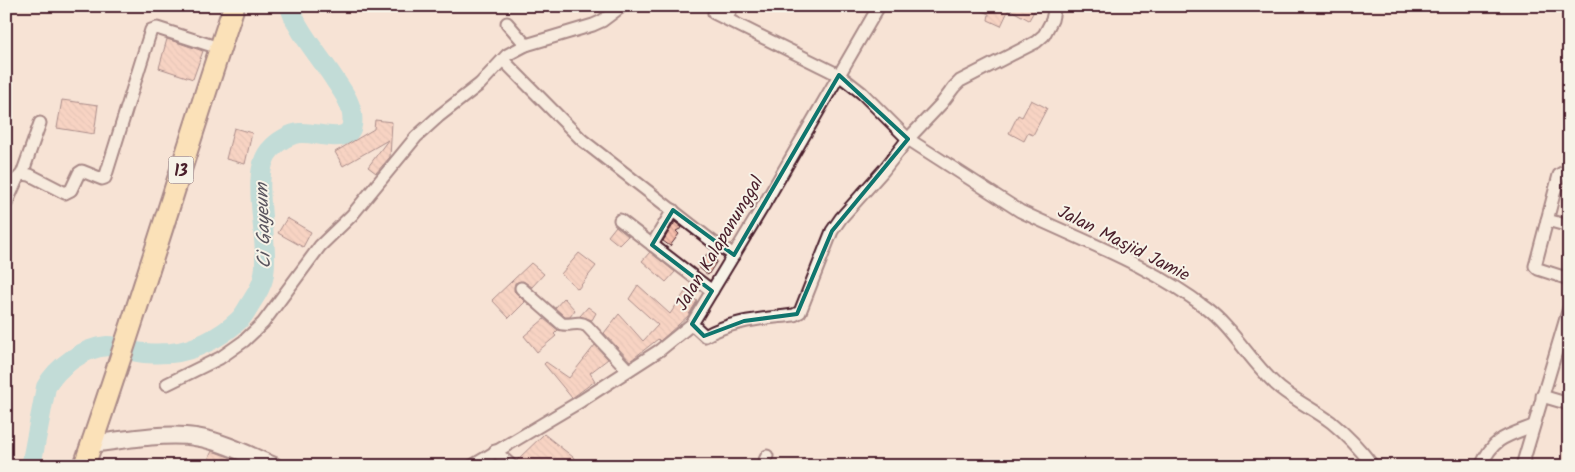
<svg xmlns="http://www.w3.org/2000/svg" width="1575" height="472" font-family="Kalam,sans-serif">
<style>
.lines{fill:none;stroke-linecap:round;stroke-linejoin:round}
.river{stroke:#81d2d9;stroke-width:20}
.building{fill:url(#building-back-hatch);stroke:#4a1f2b}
.minor-casing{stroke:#4a1f2b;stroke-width:15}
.secondary-casing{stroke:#4a1f2b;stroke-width:20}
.trunk-casing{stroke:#4a1f2b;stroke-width:24}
.minor{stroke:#f7f3e8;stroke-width:11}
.secondary{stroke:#f7f3e8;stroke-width:16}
.trunk{stroke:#fedd96;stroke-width:20}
.marked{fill:none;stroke:#0f766e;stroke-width:4;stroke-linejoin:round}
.labels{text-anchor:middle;stroke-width:4;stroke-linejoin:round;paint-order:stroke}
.shield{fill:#f7f3e8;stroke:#7e5f64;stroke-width:1}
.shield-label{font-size:16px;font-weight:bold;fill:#4a1f2b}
.street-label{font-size:18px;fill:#4a1f2b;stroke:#f7f3e8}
.water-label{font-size:19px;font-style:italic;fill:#5a555f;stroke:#f7f3e8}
</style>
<defs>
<pattern id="building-back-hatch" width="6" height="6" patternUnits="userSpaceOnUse" patternTransform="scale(1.25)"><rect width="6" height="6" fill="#f7bfad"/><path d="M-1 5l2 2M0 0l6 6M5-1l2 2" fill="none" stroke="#d5a495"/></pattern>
</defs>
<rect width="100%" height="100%" fill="#f7e3d6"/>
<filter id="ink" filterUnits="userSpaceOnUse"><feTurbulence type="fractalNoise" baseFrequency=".02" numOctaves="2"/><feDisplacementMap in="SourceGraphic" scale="10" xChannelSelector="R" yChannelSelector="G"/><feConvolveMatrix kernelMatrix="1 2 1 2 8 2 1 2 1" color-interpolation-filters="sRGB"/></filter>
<g filter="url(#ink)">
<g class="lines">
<path class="river" d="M31 466 46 387C57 367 83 348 107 346 119 346 132 352 144 353 153 354 162 353 171 353 194 351 221 337 238 321 243 317 246 311 249 306 254 298 261 288 263 279 272 244 247 173 271 149 278 141 290 134 300 133 318 131 357 150 352 114 350 101 342 90 335 80 322 59 295 29 290 6"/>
</g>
<g class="building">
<polygon points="970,6 1037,6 1029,20 1009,9 1001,26 988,20 989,14"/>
<polygon points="167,39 203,51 193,79 159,68"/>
<polygon points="62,100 98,105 94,134 57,128"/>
<polygon points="1031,100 1047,108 1033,135 1028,133 1024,141 1009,133 1018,115 1022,117"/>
<polygon points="375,120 392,122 390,157 376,173 368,167 388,140 343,166 335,152 374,129"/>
<polygon points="234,128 252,133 245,164 226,159"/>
<polygon points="287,218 311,232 303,247 278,233"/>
<polygon points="675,222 682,228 676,231 679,234 670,246 663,241"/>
<polygon points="616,226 628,236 619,245 608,236"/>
<polygon points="650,252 675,272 666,282 642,261"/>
<polygon points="579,253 596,266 578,289 561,274"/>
<polygon points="707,254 717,261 708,275 697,266"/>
<polygon points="531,263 544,274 532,287 523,281 515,283 514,291 525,302 509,318 492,300"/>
<polygon points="638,285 670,314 685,292 697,301 688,316 678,325 660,341 658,339 630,361 604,333 619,314 643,341 658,325 629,299"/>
<polygon points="564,298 575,310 570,317 565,317 555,308"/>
<polygon points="588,307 596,313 592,320 580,316"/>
<polygon points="544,319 558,330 554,334 556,336 537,352 524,336"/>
<polygon points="595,345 608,359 590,373 595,381 572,398 544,364 546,362 569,378"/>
<polygon points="544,434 578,461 574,466 519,466 517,460"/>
<polygon points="212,451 229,457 246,466 205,466"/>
</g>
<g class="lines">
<g class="minor-casing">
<g id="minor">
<path d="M714 13 839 75 862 93 908 139 1020 211C1083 241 1150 265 1206 308 1235 330 1252 365 1280 388 1296 401 1315 410 1331 422 1347 435 1361 450 1373 466"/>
<polyline points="726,18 733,6"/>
<polyline points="507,23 526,45"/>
<polyline points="503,60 582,140 713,242 734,255"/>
<polyline points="22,174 40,123"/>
<polyline points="1569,174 1562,173 1559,175 1535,266 1538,269 1569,279"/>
<polyline points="6,204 17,179 22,174 30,175 65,193 71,190 79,173 82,171 102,179 105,178 151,30 157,28 219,48"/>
<polyline points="620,220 712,291"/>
<polyline points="1547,220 1569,226"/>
<polyline points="652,245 673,210"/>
<path d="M521 288 562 324C571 326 578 320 587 326L628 370"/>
<path d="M692 324 705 336C733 320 762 319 794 315L800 312 832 231 841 218 883 171 908 139 942 103 954 87 960 81 1036 42 1044 35 1052 20 1055 6"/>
<polyline points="167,384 220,358 244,341 263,323 320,246 352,215 416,137 439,116 480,84 507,55 526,45 593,25 602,21 622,6"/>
<polyline points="1542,396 1569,404"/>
<polyline points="495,451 512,466"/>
<polyline points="472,466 581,401 660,350 692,324 765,203 879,6"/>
<polyline points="762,466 767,456"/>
<path d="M1481 466C1493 438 1506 436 1533 426"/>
<polyline points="1522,466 1569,308"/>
</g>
</g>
<g class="secondary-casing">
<path id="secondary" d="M92 444C121 440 167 432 195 437 222 441 249 455 274 466"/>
</g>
<g class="trunk-casing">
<path id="trunk" d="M84 466C137 314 183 159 234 6"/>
</g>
<use href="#minor" class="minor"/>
<use href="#secondary" class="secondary"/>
<use href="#trunk" class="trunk"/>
</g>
</g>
<path d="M0 0H1575V472H0ZM839 75 908 139 832 231 797 314 744 321 704 336 692 324 712 291 652 245 673 210 734 255Z" fill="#f7e3d6" fill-opacity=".55" fill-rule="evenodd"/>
<path class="marked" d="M839 75 908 139 832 231 797 314 744 321 704 336 692 324 712 291 652 245 673 210 734 255Z"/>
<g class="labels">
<rect class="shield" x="168.5" y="156.5" width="25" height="27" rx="4"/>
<g class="shield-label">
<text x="181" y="176">13</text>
</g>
<g class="street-label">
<text transform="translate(719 243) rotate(-59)" y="6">Jalan Kalapanunggal</text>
<text transform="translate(1124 243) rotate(27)" y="6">Jalan Masjid Jamie</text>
</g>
<g class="water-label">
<text transform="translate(262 226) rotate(-92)" y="7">Ci Gayeum</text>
</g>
</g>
<rect width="1575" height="472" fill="none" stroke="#f7f3e8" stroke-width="25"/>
<rect x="12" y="12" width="1550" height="447" fill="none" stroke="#4a1f2b" stroke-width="2" filter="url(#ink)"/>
</svg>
